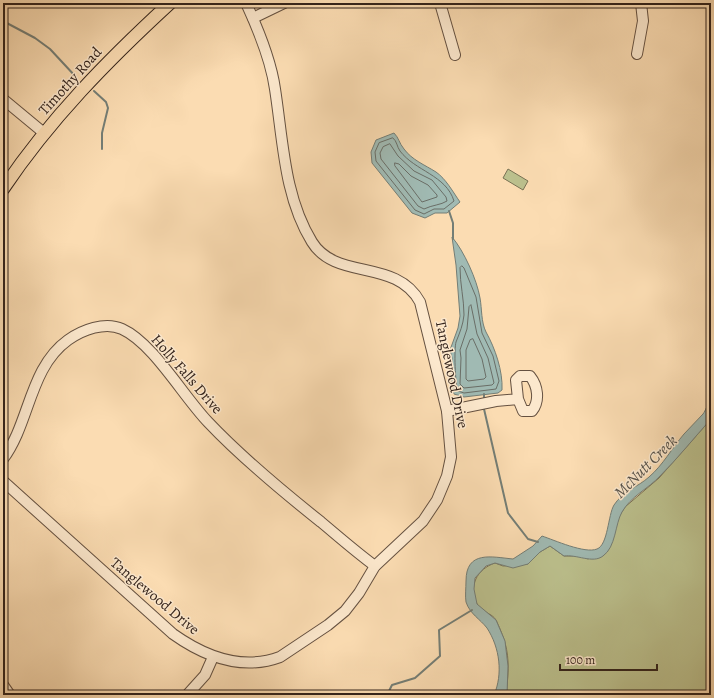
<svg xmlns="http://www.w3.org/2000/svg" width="714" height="698" font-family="Alegreya,serif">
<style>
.green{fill:#bcc18e;stroke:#787254}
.water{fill:#a0bab3;stroke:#747e76}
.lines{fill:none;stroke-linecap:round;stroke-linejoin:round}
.shore{stroke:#6a6e67;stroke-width:1}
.stream{stroke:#747e76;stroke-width:2}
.minor-casing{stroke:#655141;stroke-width:12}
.major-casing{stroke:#33231b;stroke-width:14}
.minor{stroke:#fce8cd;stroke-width:10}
.major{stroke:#fbdcb2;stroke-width:12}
.labels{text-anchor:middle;stroke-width:3;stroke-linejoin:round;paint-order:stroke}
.street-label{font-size:15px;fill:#33231b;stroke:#fce8cd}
.water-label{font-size:16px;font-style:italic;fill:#545049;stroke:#fce8cd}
</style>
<rect width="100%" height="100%" fill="#fbdcb2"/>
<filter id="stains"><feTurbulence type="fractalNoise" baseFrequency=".005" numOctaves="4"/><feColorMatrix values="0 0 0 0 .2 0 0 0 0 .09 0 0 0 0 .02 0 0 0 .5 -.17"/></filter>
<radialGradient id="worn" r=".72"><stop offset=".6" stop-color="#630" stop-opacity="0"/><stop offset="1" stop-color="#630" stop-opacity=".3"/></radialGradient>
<g class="green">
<polygon points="508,169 528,181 523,190 503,178"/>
<path d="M711 419V695H506C508 677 510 660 505 643 504 638 498 624 496 620 492 613 481 612 477 604 468 586 477 569 495 563L503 566 528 564 540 552 550 546 564 556H581L588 559 610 546 618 518 625 507 659 478Z"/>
</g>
<g class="water">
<path d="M394 133C399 138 399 143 404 149 412 160 425 165 436 172 446 179 453 192 460 202L447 213H435L425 218 412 213 372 163 371 152 376 140Z"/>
<path d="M452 237C464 251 477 280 480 298 482 309 481 322 486 332 495 348 503 371 502 390L498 393 464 397 454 394 451 386 452 358 450 350 458 328 460 316 456 265Z"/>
<path d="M711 402V419C694 438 678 458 660 476 648 489 631 496 622 512 615 524 616 547 603 556 593 564 576 554 564 556L550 546 540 552 528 564 513 568 495 563 486 566 475 578 474 589 477 604 496 620 505 641 508 666 507 695H494C503 674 500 648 487 628 480 619 470 614 466 602 465 596 466 588 466 581 466 550 492 557 513 559L533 546 542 536C554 540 585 554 597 549 608 545 608 515 614 505 623 491 638 487 649 477 663 465 672 448 684 434 690 427 697 421 703 414 706 410 706 406 711 402Z"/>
</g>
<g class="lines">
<g class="shore">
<path d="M393 138C397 141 397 147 400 151 415 171 446 175 454 201L444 209H434L424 214 415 210 376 161 375 152 379 143Z"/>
<path d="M390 144 398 156 414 171 432 180 446 197 447 201C441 205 432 205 424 209L418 206 381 159 380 153 383 147Z"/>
<polygon points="395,163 399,164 411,176 428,185 437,195 437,197 422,202 395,166"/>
<path d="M462 266 464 268 476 297 482 333 493 356 499 381 496 389 464 393 458 391C455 384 454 349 456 342 460 332 463 325 464 315 464 299 460 284 460 268Z"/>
<polygon points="471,305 477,334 488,358 494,383 492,385 464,388 460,384 461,358 460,350 467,329 469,307"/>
<polygon points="473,339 482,359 486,377 484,379 468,381 466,379 466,350 470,340"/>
</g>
<g class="stream">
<polyline points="3,21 35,38 50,49 76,77"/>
<polyline points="94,91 106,102 108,108 102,133 102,149"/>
<polyline points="449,211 453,223 453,239"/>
<polyline points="484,394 484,398"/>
<polyline points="484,409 508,513 528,539 538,542"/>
<polyline points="387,695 392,685 415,678 440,656 439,630 472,610"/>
</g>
<g class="minor-casing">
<g id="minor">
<polyline points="440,3 455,55"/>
<polyline points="253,18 284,3"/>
<polyline points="637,54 643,21 641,3"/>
<polyline points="3,99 44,133"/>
<path d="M447 411 496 401 518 399 523 411H532C540 401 538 386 530 376H520L516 380 518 399"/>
<path d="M3 459C30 423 29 368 68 340 82 330 105 321 122 329 153 343 183 396 208 422 242 458 282 491 321 522 339 537 356 552 375 566"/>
<path d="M3 481 173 634C204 656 242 671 280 657L328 625 345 611 359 593 375 566 423 521 437 500 447 476 451 457 447 411 420 302C396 258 336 281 312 242 284 197 283 140 275 89 271 60 259 31 246 3"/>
<polyline points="3,685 10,695"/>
<polyline points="187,695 205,675 213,657"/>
</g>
</g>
<g class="major-casing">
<path id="major" d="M3 189C50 119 108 60 170 3"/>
</g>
<use href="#minor" class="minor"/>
<use href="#major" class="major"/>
</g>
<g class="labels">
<g class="street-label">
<text transform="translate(70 81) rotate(-48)" y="5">Timothy Road</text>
<text transform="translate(187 374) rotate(49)" y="5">Holly Falls Drive</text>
<text transform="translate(452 374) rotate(78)" y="5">Tanglewood Drive</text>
<text transform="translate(155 596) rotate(40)" y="5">Tanglewood Drive</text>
</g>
<g class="water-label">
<text transform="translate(645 466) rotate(-45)" y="6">McNutt Creek</text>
</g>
</g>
<rect width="714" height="698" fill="none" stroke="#fbdcb2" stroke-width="16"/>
<rect x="4" y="4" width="706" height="690" fill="none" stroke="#33231b" stroke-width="2"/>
<rect x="8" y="8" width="698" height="682" fill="none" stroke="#33231b"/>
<path d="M560 664v6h97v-6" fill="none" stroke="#33231b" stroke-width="2"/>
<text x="566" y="664" font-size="12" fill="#33231b" stroke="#fce8cd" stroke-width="3" paint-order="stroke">100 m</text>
<rect width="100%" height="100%" filter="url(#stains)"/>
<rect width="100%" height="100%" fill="url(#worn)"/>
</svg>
